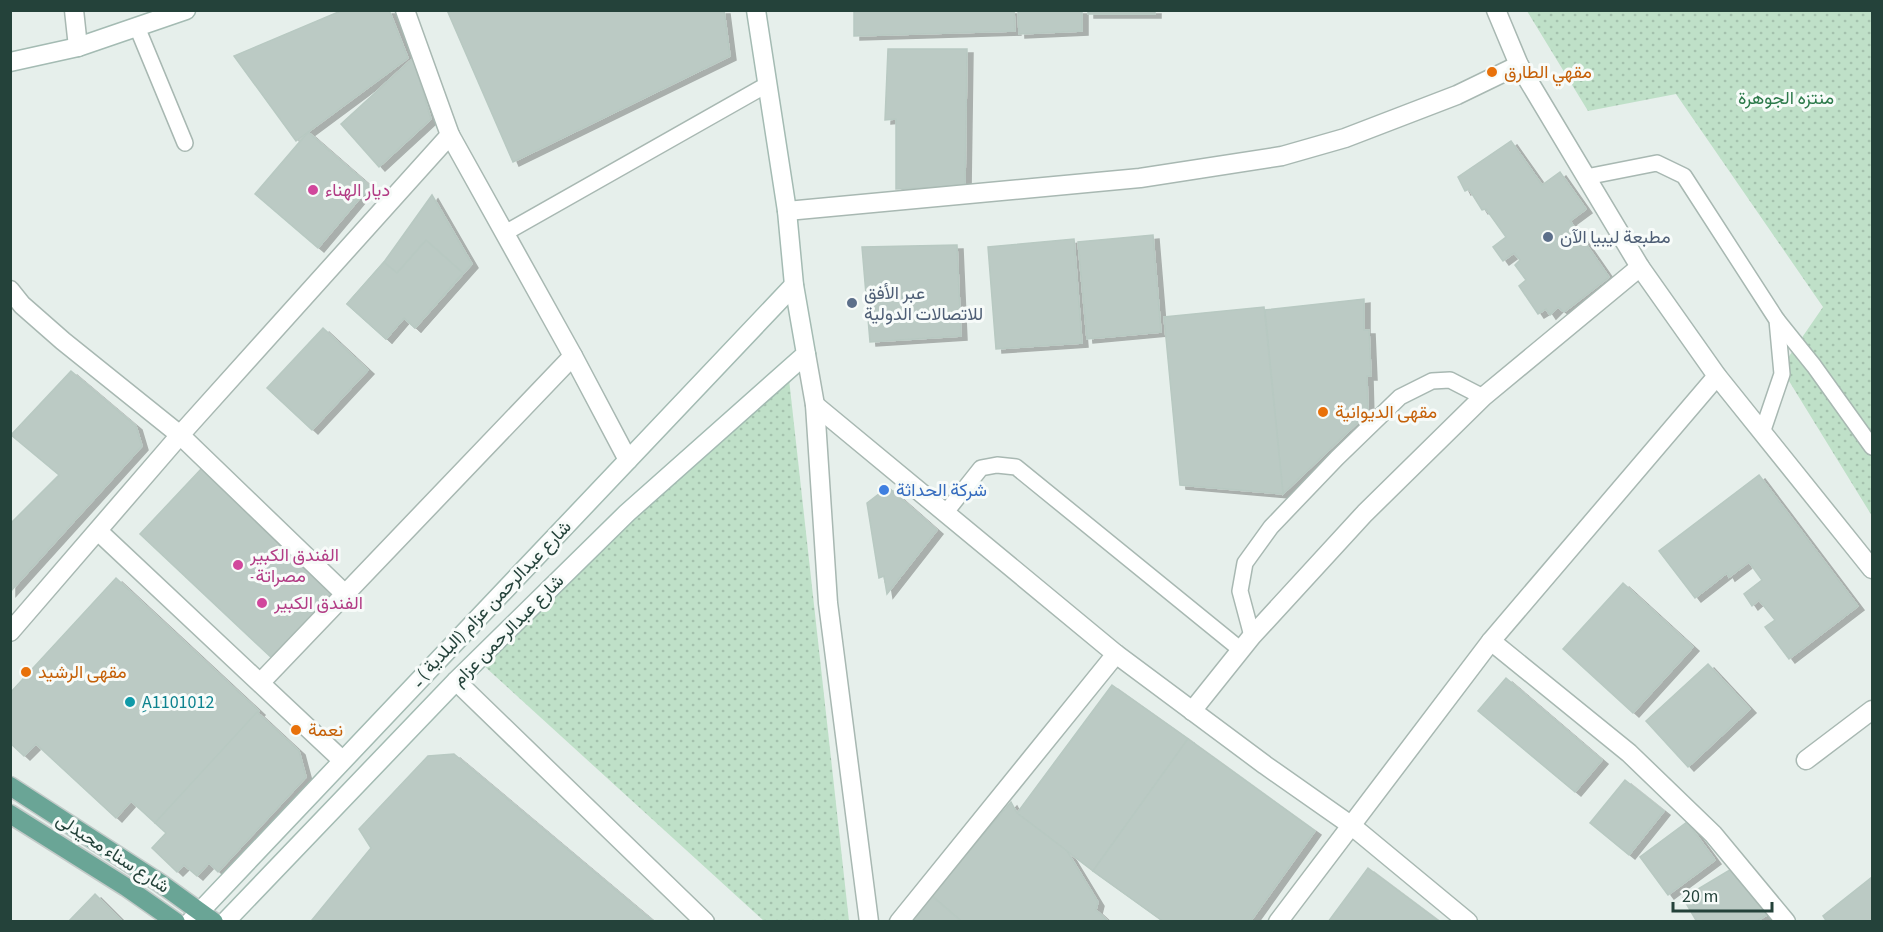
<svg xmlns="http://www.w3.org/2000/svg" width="1883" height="932" font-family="'Source Sans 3',Vazirmatn,sans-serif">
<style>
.park{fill:url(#park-dots)}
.building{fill:#bbcac4;stroke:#b8c9c2;stroke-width:1.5;filter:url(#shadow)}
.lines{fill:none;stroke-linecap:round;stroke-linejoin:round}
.lane-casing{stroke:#a8b8b2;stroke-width:18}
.street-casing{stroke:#a8b8b2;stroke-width:21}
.secondary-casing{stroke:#a4bbb3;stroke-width:21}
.primary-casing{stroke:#c2cac8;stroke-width:21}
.lane{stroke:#fff;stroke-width:15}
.street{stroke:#fff;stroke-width:18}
.secondary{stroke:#fff;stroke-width:18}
.primary{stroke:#6aa596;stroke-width:18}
.food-dot{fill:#e8710a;stroke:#f7fbf9;stroke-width:2}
.hotel-dot{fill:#d1479c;stroke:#f7fbf9;stroke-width:2}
.service-dot{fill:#5c6f8a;stroke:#f7fbf9;stroke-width:2}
.shop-dot{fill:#3f7fe0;stroke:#f7fbf9;stroke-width:2}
.culture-dot{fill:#0f9aa8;stroke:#f7fbf9;stroke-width:2}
.labels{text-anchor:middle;stroke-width:6;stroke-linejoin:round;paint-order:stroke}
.food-label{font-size:18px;fill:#c56008;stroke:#f7fbf9;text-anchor:start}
.park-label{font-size:18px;fill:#2d7a4b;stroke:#f7fbf9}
.hotel-label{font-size:18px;fill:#b23c85;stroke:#f7fbf9;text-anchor:start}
.service-label{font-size:18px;fill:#4e5e75;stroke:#f7fbf9;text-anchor:start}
.shop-label{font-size:18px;fill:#366cbe;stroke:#f7fbf9;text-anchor:start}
.street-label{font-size:18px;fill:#24423a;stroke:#f7fbf9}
.culture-label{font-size:18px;fill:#0d838f;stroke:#f7fbf9;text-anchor:start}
</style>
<defs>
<pattern id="park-dots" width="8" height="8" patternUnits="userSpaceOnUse" patternTransform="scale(1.5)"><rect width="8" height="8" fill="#bfe0c8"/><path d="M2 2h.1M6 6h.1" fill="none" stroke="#a4c1ad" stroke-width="1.8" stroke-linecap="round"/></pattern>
<filter id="shadow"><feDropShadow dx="6" dy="4" stdDeviation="0" flood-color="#0004"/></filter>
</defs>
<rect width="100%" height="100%" fill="#e6efeb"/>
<g class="park">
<polygon points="1527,11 1872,11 1872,516 1781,368 1823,307 1676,94 1588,111"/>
<polygon points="787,361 849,921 764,921 483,665"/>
</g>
<g class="building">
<polygon points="343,10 389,10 408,58 296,141 234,56"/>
<polygon points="447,10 724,10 730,56 513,162"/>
<polygon points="854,10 1014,10 1015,31 854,36"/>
<polygon points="1018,10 1082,10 1082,31 1019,34"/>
<rect x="1088" y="10" width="67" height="4"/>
<polygon points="888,49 967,49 965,186 896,189 896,119 885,120"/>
<polygon points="413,58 431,119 379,167 341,124"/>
<polygon points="308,132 370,186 318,248 255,194"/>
<polygon points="1511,141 1542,185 1560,172 1586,209 1570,221 1609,277 1564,312 1558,307 1550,315 1546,309 1538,314 1519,286 1526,280 1515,265 1520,260 1514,253 1503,261 1493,247 1506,237 1486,209 1482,210 1469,189 1465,191 1458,177"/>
<polygon points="432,195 472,264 415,328 404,318 386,339 347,304 384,262"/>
<polygon points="1153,235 1161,332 1087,339 1078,242"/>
<polygon points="1074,239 1082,343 996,349 988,247"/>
<polygon points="426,240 463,273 415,328 404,318 386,339 347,304 384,262 397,273"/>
<polygon points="957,245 961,336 870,342 862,247"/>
<polygon points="1364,299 1364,330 1369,330 1371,376 1367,376 1368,413 1283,494 1265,310"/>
<polygon points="1264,307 1283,494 1180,485 1164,317"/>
<polygon points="323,328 368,370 312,430 267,388"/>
<polygon points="71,371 136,426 142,446 10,592 10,522 12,522 59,475 11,435"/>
<polygon points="202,468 336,596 275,661 140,534"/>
<polygon points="1759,475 1858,606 1789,659 1765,627 1775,620 1759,600 1752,606 1744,594 1762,580 1749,562 1729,577 1727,573 1695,598 1659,551"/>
<polygon points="888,487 937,530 887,594 884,576 879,578 867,503"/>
<polygon points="116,578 259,711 155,823 131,801 116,818 36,744 24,756 10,743 10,693"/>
<polygon points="1623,583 1693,647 1633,713 1563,649"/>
<polygon points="1708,664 1750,709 1688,767 1646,721"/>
<polygon points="1506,678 1602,760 1575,792 1478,711"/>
<polygon points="1112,685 1188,739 1093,871 1017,813"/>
<polygon points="257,712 299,751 306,777 218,872 209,863 197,876 184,865 177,872 152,848 166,833 155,823"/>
<polygon points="1188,739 1315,831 1250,922 1164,922 1093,871"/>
<polygon points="454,754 654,922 314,922 312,920 371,848 359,829 428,756"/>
<polygon points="1625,780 1664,811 1629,855 1590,823"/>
<polygon points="1011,802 1017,813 1067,851 1098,902 1096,910 1109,922 962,922 931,895"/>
<polygon points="1687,822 1715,860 1668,895 1640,857"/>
<polygon points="1738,865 1767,915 1755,922 1697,922 1683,898"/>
<polygon points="1368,868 1440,922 1328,922"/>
<polygon points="1872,877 1872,922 1827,922 1823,916"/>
<polygon points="95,894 123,922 68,922"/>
<polygon points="931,895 962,922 908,922"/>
</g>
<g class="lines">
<g class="lane-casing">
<g id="lane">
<polyline points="137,27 185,143"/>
<polyline points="1586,177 1657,163 1684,176 1777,320 1782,374 1762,433"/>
<polyline points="505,233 768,84"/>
<polyline points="1777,320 1814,366 1872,447"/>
<polyline points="946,512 981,468 997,465 1016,467 1241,650"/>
<polyline points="1252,636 1240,591 1245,563 1271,527 1337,458 1400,397 1432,381 1450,380 1483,397"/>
</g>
</g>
<g class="street-casing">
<g id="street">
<polyline points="74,10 78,47"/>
<polyline points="405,10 450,135 573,356 628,460"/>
<polyline points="1496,10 1519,65 1640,267 1717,376 1872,569"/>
<polyline points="787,211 1140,178 1282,156 1345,138 1457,95 1519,65"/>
<polyline points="10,290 22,305 63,341 180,435 345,594"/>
<polyline points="806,354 815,405 828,603 869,922"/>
<polyline points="815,405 1116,654 1265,765 1352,826 1468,922"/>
<polyline points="98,531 342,760"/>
<polyline points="10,632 180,435 450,135"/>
<polyline points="1491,641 1629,753 1713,834 1786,922"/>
<polyline points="456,681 705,922"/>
<polyline points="261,682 573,356"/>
<polyline points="1192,711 1252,636 1365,513 1483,397 1640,267"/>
<polyline points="1806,760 1872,710"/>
<polyline points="899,922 1116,654"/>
<polyline points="1278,922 1491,641 1717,376"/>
</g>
</g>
<g class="secondary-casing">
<g id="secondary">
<polyline points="10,62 78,47 186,10"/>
<polyline points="190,922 794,285"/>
<polyline points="225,922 456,681 627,513 806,354 794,285 787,211 756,10"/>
</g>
</g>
<g class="primary-casing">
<g id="primary">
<polyline points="10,786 160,883 214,922"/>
<polyline points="10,814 126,887 176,922"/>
</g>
</g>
<use href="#lane" class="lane"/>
<use href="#street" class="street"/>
<use href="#secondary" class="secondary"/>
<use href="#primary" class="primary"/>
</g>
<g class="food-dot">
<circle cx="1492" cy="72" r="6"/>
<circle cx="1323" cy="412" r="6"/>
<circle cx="26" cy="672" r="6"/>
<circle cx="296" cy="730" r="6"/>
</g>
<g class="hotel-dot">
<circle cx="313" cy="190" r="6"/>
<circle cx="238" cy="565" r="6"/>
<circle cx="262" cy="603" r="6"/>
</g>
<g class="service-dot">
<circle cx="1548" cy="237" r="6"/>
<circle cx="852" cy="303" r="6"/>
</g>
<circle class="shop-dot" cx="884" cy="490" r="6"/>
<circle class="culture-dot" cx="130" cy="702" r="6"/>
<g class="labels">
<g class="food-label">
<text x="1504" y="78">مقهي الطارق</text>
<text x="1335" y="418">مقهى الديوانية</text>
<text x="38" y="678">مقهى الرشيد</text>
<text x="308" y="736">نعمة</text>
</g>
<g class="park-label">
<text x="1786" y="104">منتزه الجوهرة</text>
</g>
<g class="hotel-label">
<text x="325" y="196">ديار الهناء</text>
<text x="250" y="561">الفندق الكبير<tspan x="250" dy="21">-مصراتة</tspan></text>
<text x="274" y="609">الفندق الكبير</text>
</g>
<g class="service-label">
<text x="1560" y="243">مطبعة ليبيا الآن</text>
<text x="864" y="299">عبر الأفق<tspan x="864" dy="21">للاتصالات الدولية</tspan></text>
</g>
<g class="shop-label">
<text x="896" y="496">شركة الحداثة</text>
</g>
<g class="street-label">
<text transform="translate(491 603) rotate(-46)" y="6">شارع عبدالرحمن عزام (البلدية ) ـ</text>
<text transform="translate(508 630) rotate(-45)" y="6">شارع عبدالرحمن عزام</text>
<text transform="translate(113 853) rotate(33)" y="6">شارع سناء محيدلى</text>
</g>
<g class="culture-label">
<text x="142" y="708">ِA1101012</text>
</g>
</g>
<rect width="1883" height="932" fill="none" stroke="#24423a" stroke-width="24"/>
<path d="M1673 902v9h99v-9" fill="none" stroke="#24423a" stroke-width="3"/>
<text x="1682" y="902" font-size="18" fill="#24423a" stroke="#f7fbf9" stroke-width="4.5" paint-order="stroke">20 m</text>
</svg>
